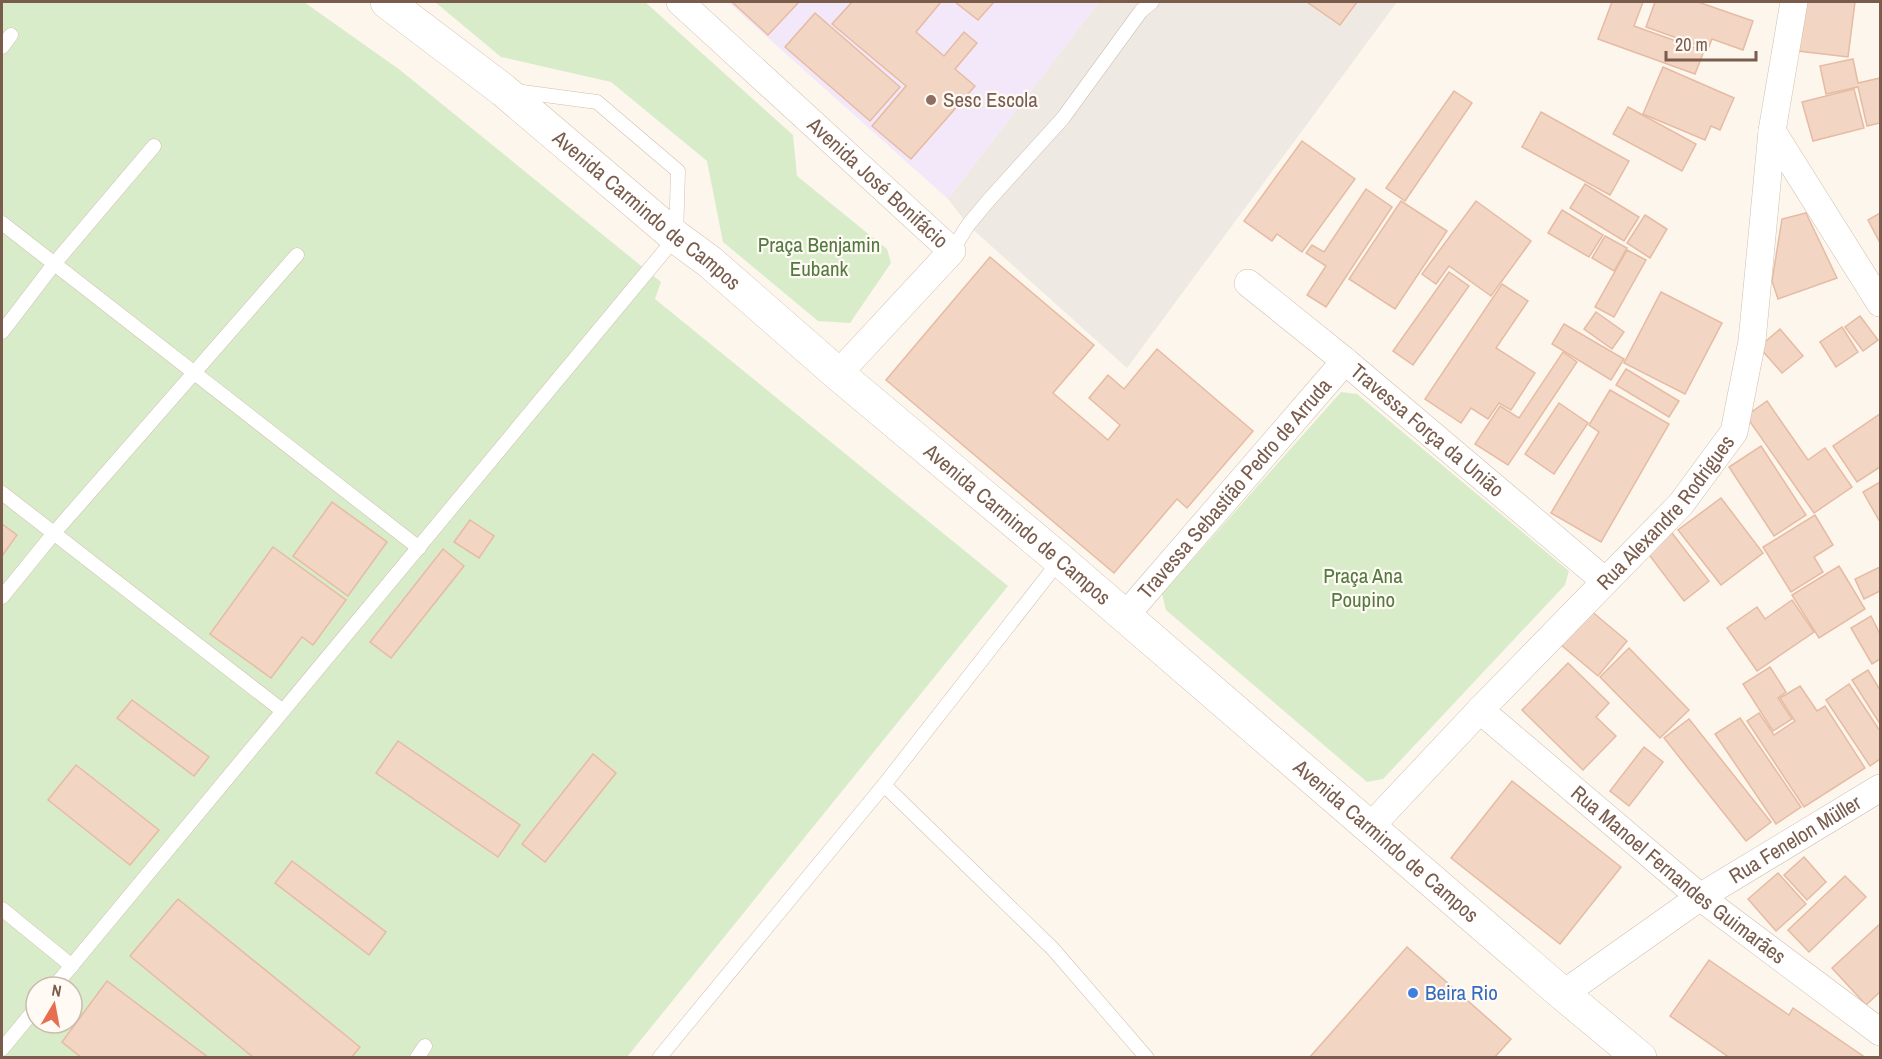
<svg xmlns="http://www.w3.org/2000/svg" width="1882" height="1059" font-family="'Archivo Narrow',sans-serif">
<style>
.industrial{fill:#efe9e4}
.education{fill:#f3e8fa}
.green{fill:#d8ecc9;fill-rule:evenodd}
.building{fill:#f3d5c3;stroke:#e6bba3;stroke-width:1.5}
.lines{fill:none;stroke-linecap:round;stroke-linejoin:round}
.lane-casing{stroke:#d1beb0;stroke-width:15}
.street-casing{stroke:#d1beb0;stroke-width:28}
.secondary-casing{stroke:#d6c0b0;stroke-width:34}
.lane{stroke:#fff;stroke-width:14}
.street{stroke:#fff;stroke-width:27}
.secondary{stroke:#fff;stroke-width:33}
.education-dot{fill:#8d6e63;stroke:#fffaf3;stroke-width:2}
.shop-dot{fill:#3f7fe0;stroke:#fffaf3;stroke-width:2}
.labels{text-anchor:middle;stroke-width:4.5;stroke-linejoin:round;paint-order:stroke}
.education-label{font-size:21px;fill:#785e54;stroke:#fffaf3;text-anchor:start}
.street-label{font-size:21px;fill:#7a5c4d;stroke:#fffaf3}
.park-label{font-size:21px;fill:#537a41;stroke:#fffaf3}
.shop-label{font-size:21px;fill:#366cbe;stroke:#fffaf3;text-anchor:start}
</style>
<rect width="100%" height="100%" fill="#fdf6ec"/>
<polygon class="industrial" points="1099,2 1397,2 1127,368 968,225 948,199"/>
<polygon class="education" points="728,2 1099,2 948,199"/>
<g class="green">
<path d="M2 2H304L400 70 661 282 655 299 1008 586 627 1057 2 1058ZM36 987H72V1023H36Z"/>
<polygon points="435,2 645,2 793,135 797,176 887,249 891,263 850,323 818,321 723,242 707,161 611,82 501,57"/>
<polygon points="1341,392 1357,394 1569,571 1565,585 1383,779 1367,782 1166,610 1162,594"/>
</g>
<g class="building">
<polygon points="732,2 799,2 768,35"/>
<polygon points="852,2 941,2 916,32 944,56 964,32 977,43 955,69 975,86 911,159 872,126 906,86 832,24"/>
<polygon points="955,2 994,2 978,20"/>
<polygon points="1307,2 1357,2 1340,25"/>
<polygon points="1612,2 1643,2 1634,26 1704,51 1695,74 1598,39"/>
<polygon points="1655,2 1698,2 1753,21 1743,50 1712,39 1708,49 1646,27"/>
<polygon points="1804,2 1855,2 1848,57 1798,51"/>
<polygon points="815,13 900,87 870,121 785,47"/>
<polygon points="1853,59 1858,83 1880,78 1880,123 1867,126 1858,87 1826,94 1820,66"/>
<polygon points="1663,67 1734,98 1720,130 1711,126 1705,140 1643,114"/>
<polygon points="1854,89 1864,128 1813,141 1802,102"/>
<polygon points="1454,91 1472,103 1405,201 1386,188"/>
<polygon points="1628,107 1696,144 1682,171 1613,134"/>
<polygon points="1541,112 1629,161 1610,195 1522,147"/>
<polygon points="1302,141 1355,179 1302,252 1277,234 1272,241 1244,221"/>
<polygon points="1585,184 1639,217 1624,241 1570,208"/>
<polygon points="1366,189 1392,207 1326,307 1307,295 1326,266 1306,253 1312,245 1324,252"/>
<polygon points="1401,201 1447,231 1395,309 1349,279"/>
<polygon points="1476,201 1531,241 1491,296 1449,266 1436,284 1422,274"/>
<polygon points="1562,210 1603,235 1589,257 1548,233"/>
<polygon points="1806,213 1837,278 1778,299 1772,281 1782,219"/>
<polygon points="1880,213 1880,243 1868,220"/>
<polygon points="1645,215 1667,229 1650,258 1627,243"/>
<polygon points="1605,236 1627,248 1614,271 1592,258"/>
<polygon points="1627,250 1646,260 1614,317 1595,307"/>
<polygon points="990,257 1094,345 1053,393 1108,440 1120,425 1089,398 1108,375 1124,389 1157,349 1253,431 1187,508 1177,499 1114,573 886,380"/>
<polygon points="1449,272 1469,286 1413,365 1393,351"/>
<polygon points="1502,284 1528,301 1496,348 1535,373 1511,410 1499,403 1488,419 1471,408 1461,423 1425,399"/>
<polygon points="1661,292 1722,323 1685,394 1624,363"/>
<polygon points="1596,312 1624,332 1612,349 1584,329"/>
<polygon points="1860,316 1878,340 1863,351 1845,327"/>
<polygon points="1564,324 1624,359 1611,380 1552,344"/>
<polygon points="1842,327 1858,352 1836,367 1820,342"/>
<polygon points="1780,329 1803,356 1782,373 1759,347"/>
<polygon points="1563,352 1577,362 1508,465 1475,444 1500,406 1519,418"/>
<polygon points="1626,369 1679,401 1669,417 1616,385"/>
<polygon points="1610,390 1669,424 1601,542 1551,513 1599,432 1589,425"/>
<polygon points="1767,401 1808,460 1825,448 1852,487 1814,513 1746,416"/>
<polygon points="1559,403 1588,423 1554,474 1525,454"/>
<polygon points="1880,414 1880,467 1857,482 1833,446"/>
<polygon points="1761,446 1806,515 1774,536 1729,467"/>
<polygon points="1880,482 1880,522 1863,492"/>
<polygon points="1721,498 1763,553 1721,585 1678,530"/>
<polygon points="332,502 387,542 348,596 293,556"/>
<polygon points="1815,515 1833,545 1814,557 1823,572 1791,592 1763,547"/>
<polygon points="470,520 494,536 479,558 454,542"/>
<polygon points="2,524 17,535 2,556"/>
<polygon points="1672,533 1709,581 1684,601 1647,552"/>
<polygon points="273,547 346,600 313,645 302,637 271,678 210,634"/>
<polygon points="443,549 464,566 391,658 370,642"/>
<polygon points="1839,566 1865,609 1819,638 1792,595"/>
<polygon points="1880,567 1880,591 1864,599 1855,579"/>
<polygon points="1792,600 1814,632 1757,671 1727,628 1757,607 1765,619"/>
<polygon points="1590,610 1627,641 1598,676 1561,645"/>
<polygon points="1871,616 1880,634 1880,659 1872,664 1851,628"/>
<polygon points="1629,648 1689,710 1660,738 1600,677"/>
<polygon points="1568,663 1609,703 1596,717 1616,736 1583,770 1522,710"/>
<polygon points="1770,667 1786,692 1778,698 1792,719 1773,731 1743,684"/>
<polygon points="1868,670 1880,690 1880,724 1852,680"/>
<polygon points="1849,684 1880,731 1880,759 1870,766 1826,700"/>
<polygon points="1800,686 1817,711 1825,706 1865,768 1804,807 1747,721 1759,713 1774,735 1795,721 1780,698"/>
<polygon points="132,700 209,757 194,776 117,718"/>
<polygon points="1740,718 1801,807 1776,824 1715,734"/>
<polygon points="1689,719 1771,822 1746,841 1664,738"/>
<polygon points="398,741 520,825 498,857 376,773"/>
<polygon points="1644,747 1663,762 1629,806 1610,791"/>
<polygon points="593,754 616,773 545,862 522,844"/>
<polygon points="76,765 159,830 130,865 48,800"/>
<polygon points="1512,781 1621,867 1560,944 1451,858"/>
<polygon points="1804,857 1826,882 1807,900 1784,875"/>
<polygon points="292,861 386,932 369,955 275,883"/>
<polygon points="1778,873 1806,904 1776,931 1748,899"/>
<polygon points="1845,876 1866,897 1809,952 1788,930"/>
<polygon points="178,899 360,1047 351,1058 254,1058 130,956"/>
<polygon points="1880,924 1880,992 1866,1005 1832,968"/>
<polygon points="1407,947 1511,1039 1494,1058 1309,1058"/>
<polygon points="1709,960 1789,1015 1793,1008 1866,1058 1730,1058 1670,1016"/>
<polygon points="107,981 209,1058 82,1058 62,1042"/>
</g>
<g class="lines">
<g class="lane-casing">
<g id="lane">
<polyline points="2,47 11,35"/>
<polyline points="2,223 419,548"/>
<polyline points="952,251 968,225 988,201 1063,118 1141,11 1152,2"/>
<polyline points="2,332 54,264 154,146"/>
<polyline points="2,493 283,711"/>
<polyline points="2,597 54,533 297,255"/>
<polyline points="884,785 1053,949 1147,1058"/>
<polyline points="2,909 72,966"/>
<polyline points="54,987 676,237 678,171 597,102 515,91"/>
<polyline points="2,1049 36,1008"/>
<polyline points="417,1058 425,1046"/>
<polyline points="659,1058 884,785 1060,560"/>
</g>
</g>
<g class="street-casing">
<g id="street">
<path id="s1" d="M680 2 952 251 838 374"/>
<polyline points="1772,131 1880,303"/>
<path id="s2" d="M1248 283 1345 361 1605 581"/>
<path id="s3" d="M1125 616 1345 361"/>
<path id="s4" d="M1480 710 1700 897 1880 1032"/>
<path id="s5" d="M1370 827 1480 710 1681 504 1734 432 1752 341 1772 131 1794 2"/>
<path id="s6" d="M1563 994 1700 897 1880 788"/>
</g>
</g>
<g class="secondary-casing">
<g id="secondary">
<path id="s7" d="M387 2 503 90 676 237 710 262 838 374 1060 560 1563 994 1640 1058"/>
</g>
</g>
<use href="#lane" class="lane"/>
<use href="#street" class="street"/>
<use href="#secondary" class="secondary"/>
</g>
<circle class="education-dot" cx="931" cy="100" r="6"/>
<circle class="shop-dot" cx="1413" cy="993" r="6"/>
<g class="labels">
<g class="education-label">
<text x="943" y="107">Sesc Escola</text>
</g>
<g class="street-label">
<text dy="7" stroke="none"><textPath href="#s1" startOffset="268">Avenida José Bonifácio</textPath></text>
<text dy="7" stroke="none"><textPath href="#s7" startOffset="333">Avenida Carmindo de Campos</textPath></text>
<text dy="7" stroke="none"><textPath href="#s2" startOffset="232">Travessa Força da União</textPath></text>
<text dy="7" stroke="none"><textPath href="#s3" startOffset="168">Travessa Sebastião Pedro de Arruda</textPath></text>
<text dy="7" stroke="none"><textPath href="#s5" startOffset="432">Rua Alexandre Rodrigues</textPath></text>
<text dy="7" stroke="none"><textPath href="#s7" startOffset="819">Avenida Carmindo de Campos</textPath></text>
<text dy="7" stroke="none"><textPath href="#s6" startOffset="279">Rua Fenelon Müller</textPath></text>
<text dy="7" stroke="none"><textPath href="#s7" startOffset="1305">Avenida Carmindo de Campos</textPath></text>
<text dy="7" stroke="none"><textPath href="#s4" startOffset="258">Rua Manoel Fernandes Guimarães</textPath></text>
</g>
<g class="park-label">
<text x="819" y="252">Praça Benjamin<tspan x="819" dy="24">Eubank</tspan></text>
<text x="1363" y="583">Praça Ana<tspan x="1363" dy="24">Poupino</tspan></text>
</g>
<g class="shop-label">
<text x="1425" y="1000">Beira Rio</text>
</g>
</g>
<rect width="1882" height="1059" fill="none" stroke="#7a5c4d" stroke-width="6"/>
<g transform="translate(54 1005) rotate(10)"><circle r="28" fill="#fffaf3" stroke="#cabbb1" stroke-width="1.5"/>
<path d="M0-4.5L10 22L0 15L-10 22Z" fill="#e76f51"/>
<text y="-9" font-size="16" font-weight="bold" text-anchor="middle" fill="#7a5c4d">N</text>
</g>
<path d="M1666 51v9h90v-9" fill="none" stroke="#7a5c4d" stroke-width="3"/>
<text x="1675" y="51" font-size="18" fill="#7a5c4d" stroke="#fffaf3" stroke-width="4.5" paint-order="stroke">20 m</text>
</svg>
